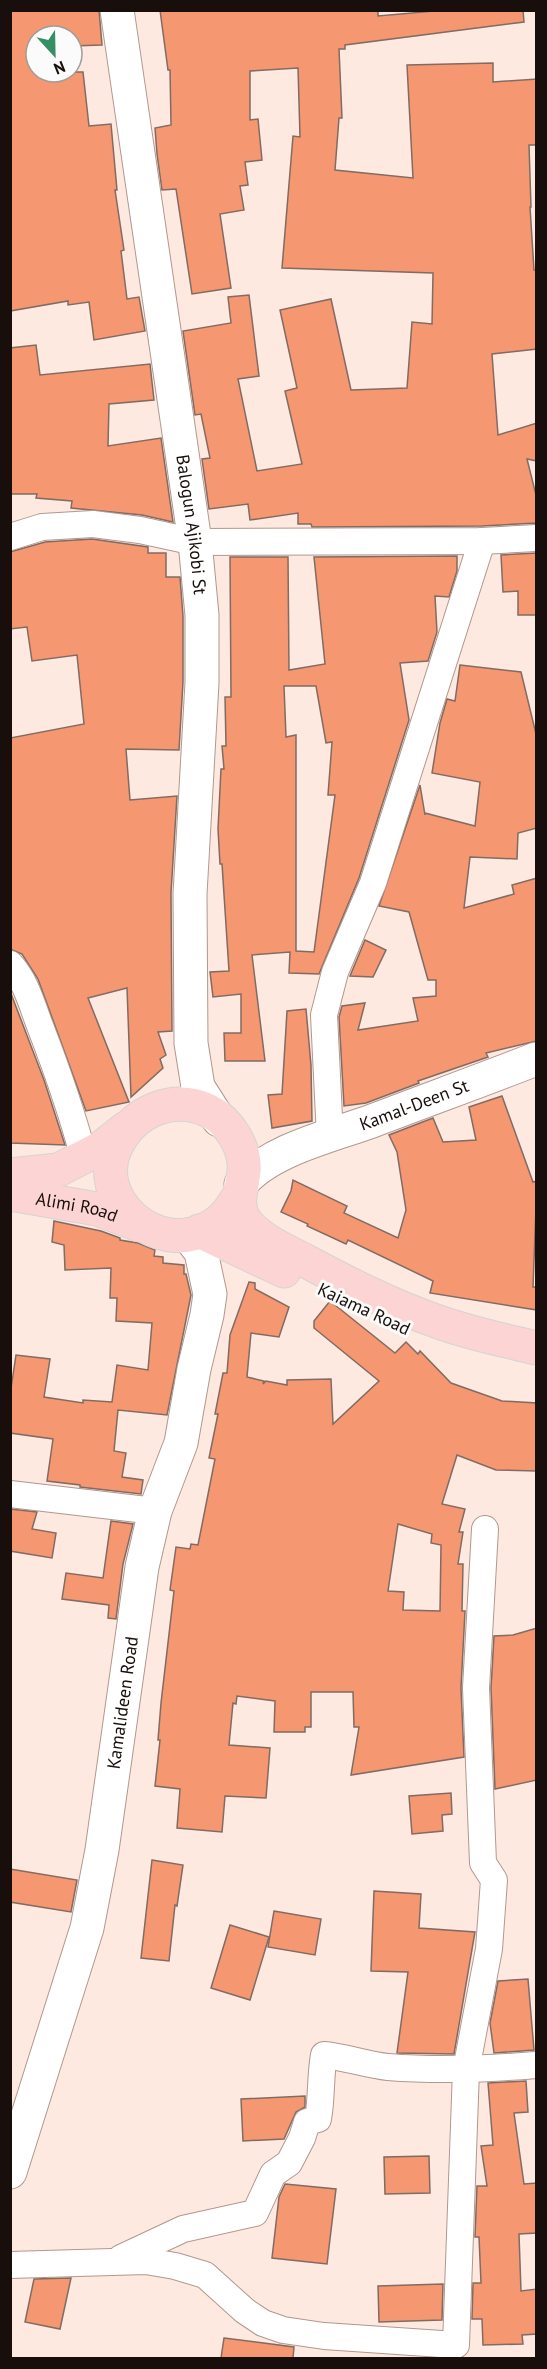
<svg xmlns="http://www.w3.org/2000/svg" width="547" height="2369" font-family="'PT Sans',sans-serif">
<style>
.building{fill:#f59771;stroke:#816b62;stroke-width:1.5;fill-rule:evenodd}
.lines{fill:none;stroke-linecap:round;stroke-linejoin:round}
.minor-casing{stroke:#b0988e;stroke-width:28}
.tertiary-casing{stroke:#b0988e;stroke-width:35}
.trunk-casing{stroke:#d5d4d3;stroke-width:35}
.minor{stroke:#fff;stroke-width:26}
.tertiary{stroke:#fff;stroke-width:33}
.trunk{stroke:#fcd4d4;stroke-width:33}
.labels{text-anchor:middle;stroke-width:6;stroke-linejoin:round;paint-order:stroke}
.street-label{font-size:18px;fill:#180f0c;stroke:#fbfbfb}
</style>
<rect width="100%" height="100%" fill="#fee9e1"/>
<g class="building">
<polygon points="10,10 99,10 102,45 72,46 72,36 36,36 36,72 83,72 89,126 111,124 117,190 115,190 124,250 121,251 127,299 139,297 145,331 94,340 89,302 68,305 68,301 10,311"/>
<polygon points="160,10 378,10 378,16 446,10 523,10 524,22 345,45 345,49 339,49 342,118 339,118 335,170 413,178 407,65 493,63 493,82 537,79 537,145 529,145 531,207 530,207 534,270 537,270 537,349 492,354 498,435 537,423 537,461 527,459 537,499 537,523 482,526 312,527 311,524 298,524 298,513 250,520 248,504 209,509 202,459 210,458 201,414 195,415 183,331 231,323 228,297 249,295 259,376 238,379 257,471 302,464 285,391 297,388 280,310 331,299 351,390 407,388 412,322 432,324 433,273 282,268 293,136 300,137 298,68 250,71 250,120 258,119 262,160 245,162 248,185 240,186 244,210 220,214 231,288 192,294 176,189 162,190 157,154 155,128 171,125 170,70 168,70"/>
<polygon points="36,345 40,375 150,364 154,400 109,404 108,446 161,438 173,522 142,515 71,508 72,501 36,498 37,494 10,494 10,348"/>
<polygon points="92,539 148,547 148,553 166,553 166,577 180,577 183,616 183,682 179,750 126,749 130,800 177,796 171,893 172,1031 158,1032 166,1055 160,1059 163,1068 131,1097 127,988 88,998 129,1102 86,1111 38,979 22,954 10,949 10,738 84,724 77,655 32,661 27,627 10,629 10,552 45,542"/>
<polygon points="537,553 537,615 518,615 518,591 503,592 501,555"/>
<path d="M457 556V571L449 597 435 596 437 632 428 661 400 663 409 720 359 878 319 974 289 973 290 952 252 955 265 1061H225L224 1033H241V994L213 997 210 972 229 971 222 864H220L218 829 221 769H224L222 746H226L225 697H231L230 557H288L289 670 325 664 314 557ZM284 686H316L326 743 332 742 328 795H335L314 952 296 951V735L286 737Z"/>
<polygon points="460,665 521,672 537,738 537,828 518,833 517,859 470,857 464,908 514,894 512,885 537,878 537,1041 486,1053 488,1057 418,1081 419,1083 366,1103 344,1106 339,1017 342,1006 365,1003 358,1030 418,1021 413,998 436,996 436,980 428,980 409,912 379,906 420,785 425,815 425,813 475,826 480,782 432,773 440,723 447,699 455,701"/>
<polygon points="365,940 386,950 373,977 350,976"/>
<polygon points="10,991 44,1080 65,1145 10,1143"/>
<polygon points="306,1009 311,1065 312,1121 272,1128 268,1095 282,1094 287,1011"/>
<polygon points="502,1096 533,1182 537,1181 533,1287 537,1287 537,1310 430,1293 433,1281 348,1240 346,1244 307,1226 308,1224 281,1212 291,1191 293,1180 347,1206 344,1213 398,1238 406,1210 397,1152 389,1135 433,1118 443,1142 476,1140 469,1107"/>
<polygon points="54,1221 101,1231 120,1238 120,1240 138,1243 155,1250 154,1256 163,1257 163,1263 184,1265 184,1274 186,1274 191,1295 167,1415 118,1410 114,1451 126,1453 122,1477 143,1480 141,1494 80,1487 80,1485 47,1481 53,1439 10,1433 10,1395 16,1355 50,1359 44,1397 83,1403 83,1400 112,1402 117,1365 148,1370 152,1323 116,1321 117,1298 110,1298 111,1268 65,1270 64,1245 52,1242"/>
<path d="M249 1282 255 1283V1289L289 1307 279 1337 251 1333 247 1377 264 1381 263 1384 266 1381 287 1385V1380L331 1379 333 1424 379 1381 314 1328V1321L330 1301 395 1353 406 1342 418 1354 420 1351 451 1383 502 1401 537 1403V1471L496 1470 457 1455 442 1504 465 1509 459 1532H463L458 1564H463L462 1611H465L461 1688 464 1757 351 1775 359 1727H354L353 1692H311V1727H305V1732H274L275 1701 237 1696 236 1704 233 1703 229 1745 270 1748 266 1798 225 1796 222 1832 177 1828 180 1789 155 1786 160 1740H158L161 1703 174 1591 170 1590 176 1547 190 1549 191 1544 198 1545 215 1459 209 1458 218 1414H215L223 1373H227L230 1335ZM398 1524 432 1534 431 1543 441 1545 440 1611 403 1610 404 1592 388 1591Z"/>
<polygon points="10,1509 37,1512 32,1529 56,1533 52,1558 10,1551"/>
<polygon points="111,1521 133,1524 123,1564 116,1619 108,1618 109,1605 62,1599 66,1573 103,1578"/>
<polygon points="537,1628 537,1780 495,1789 491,1688 494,1636 513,1635"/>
<polygon points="451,1793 452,1814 442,1815 443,1831 412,1834 409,1796"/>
<polygon points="152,1860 183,1865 177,1906 175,1905 169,1961 141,1958"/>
<polygon points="10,1869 77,1880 71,1912 10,1902"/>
<polygon points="374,1891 421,1894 419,1928 475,1932 454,2054 397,2053 408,1972 371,1971"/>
<polygon points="274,1911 321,1919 315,1955 268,1947"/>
<polygon points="230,1925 269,1937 250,2000 211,1988"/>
<polygon points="528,1979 534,2050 494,2053 490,2023 498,1981"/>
<polygon points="526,2081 528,2112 514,2113 524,2184 537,2183 537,2233 519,2234 521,2291 537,2289 537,2334 522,2335 523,2344 483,2345 482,2319 472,2319 473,2283 481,2283 479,2237 475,2237 477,2186 487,2186 481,2146 493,2145 488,2083"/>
<polygon points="305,2096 305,2107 296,2112 284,2139 243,2141 241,2099"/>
<polygon points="429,2156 430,2193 385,2194 384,2157"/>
<polygon points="285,2184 336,2189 327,2264 272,2258 279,2197"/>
<polygon points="71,2278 60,2329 25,2322 34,2279"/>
<polygon points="443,2284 442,2320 379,2322 378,2286"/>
<polygon points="224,2338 294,2347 293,2358 221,2358"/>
</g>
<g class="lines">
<g class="minor-casing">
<g id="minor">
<polyline points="10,537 42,527 93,524 140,530 195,542 482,541 536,538"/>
<path d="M10 964C26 981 32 1005 40 1026 57 1070 72 1113 84 1158"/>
<polyline points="330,1137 324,1015 335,972 373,883 482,541"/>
<polyline points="10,1494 155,1511"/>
<path d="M121 2258 183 2229 255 2213 273 2174 289 2163 302 2138 307 2122 318 2119C322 2097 320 2077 324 2055 346 2057 367 2065 388 2067 438 2071 487 2069 536 2065"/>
<polyline points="10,2265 146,2261 175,2266 205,2275 245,2311 263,2323 283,2330 324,2336 456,2345 466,2070 489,1949 494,1880 483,1863 476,1688 485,1529"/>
</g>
</g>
<g class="tertiary-casing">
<g id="tertiary">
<path id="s1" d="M117 10 195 542 202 615V683L190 894 191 1043 198 1087 219 1120"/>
<path id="s2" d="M241 1184C269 1150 331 1136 372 1121 427 1100 482 1080 536 1059"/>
<path id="s3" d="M10 2172 87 1928 102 1850 142 1567 155 1511 181 1443 194 1369 207 1315 210 1294 201 1252 188 1235"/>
</g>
</g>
<g class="trunk-casing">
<g id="trunk">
<polyline points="10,1175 58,1170 101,1148 126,1128"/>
<path id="s4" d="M10 1194 97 1209 139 1225"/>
<path d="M240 1194C232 1207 224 1220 210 1227 158 1258 89 1199 117 1145 134 1111 173 1094 209 1111 229 1121 246 1148 244 1171 242 1189 234 1207 247 1223 261 1240 285 1250 304 1260 347 1283 390 1305 436 1321 468 1333 503 1340 536 1348"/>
<polyline points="199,1231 284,1271"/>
</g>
</g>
<use href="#minor" class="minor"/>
<use href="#tertiary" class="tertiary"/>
<use href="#trunk" class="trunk"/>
</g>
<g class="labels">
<g class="street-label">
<text dy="6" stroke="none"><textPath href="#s1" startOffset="520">Balogun Ajikobi St</textPath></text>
<text dy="6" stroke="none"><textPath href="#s2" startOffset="192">Kamal-Deen St</textPath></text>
<text dy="6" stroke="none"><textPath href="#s4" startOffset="68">Alimi Road</textPath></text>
<text transform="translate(364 1309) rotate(25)" y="6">Kaiama Road</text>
<text dy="6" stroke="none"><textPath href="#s3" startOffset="484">Kamalideen Road</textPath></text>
</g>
</g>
<rect width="547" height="2369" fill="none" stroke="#180f0c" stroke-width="24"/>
<g transform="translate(54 54) rotate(158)"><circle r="28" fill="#fbfbfb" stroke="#a09d9b" stroke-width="1.5"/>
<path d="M0-4.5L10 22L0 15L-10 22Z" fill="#358e64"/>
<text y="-9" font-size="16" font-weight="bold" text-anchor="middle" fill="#180f0c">N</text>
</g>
</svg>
